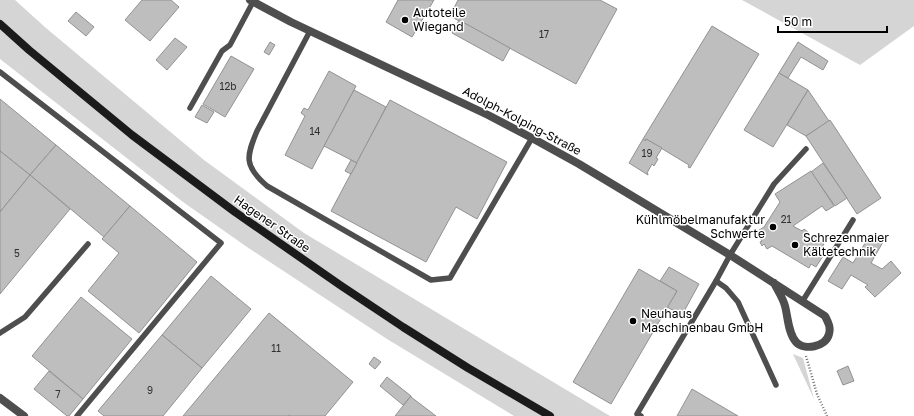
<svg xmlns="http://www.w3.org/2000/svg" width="914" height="416" font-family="'Golos Text',sans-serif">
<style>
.green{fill:#d5d5d5}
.building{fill:#bebebe;stroke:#929292}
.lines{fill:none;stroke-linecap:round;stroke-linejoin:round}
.path{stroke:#707070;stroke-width:2.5;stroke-dasharray:1 2;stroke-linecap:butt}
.lane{stroke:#4e4e4e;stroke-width:5.5}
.street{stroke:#4e4e4e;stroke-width:8}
.secondary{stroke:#1b1b1b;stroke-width:8}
.poi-dot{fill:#000;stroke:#fff;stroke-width:1.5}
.labels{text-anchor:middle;stroke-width:3;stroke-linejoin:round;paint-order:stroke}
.number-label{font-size:10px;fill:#303030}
.poi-label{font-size:12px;fill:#000;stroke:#fff;text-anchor:start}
.street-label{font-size:12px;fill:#000;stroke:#fff}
</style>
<rect width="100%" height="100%" fill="#fff"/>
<g class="green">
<polygon points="0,0 15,0 46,28 204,160 304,233 610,416 514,416 387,339 247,247 183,202 0,59"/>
<polygon points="742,0 914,0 914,26 860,65"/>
<polygon points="793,354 803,358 814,399"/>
</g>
<g class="building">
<polygon points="142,0 171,0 179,7 150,41 125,20"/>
<polygon points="398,0 434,0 412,37 386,22"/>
<polygon points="458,0 600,0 617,9 576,84 450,16"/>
<polygon points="76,12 94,27 86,36 68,21"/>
<polygon points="459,20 510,48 503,61 452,33"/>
<polygon points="712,26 759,54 690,168 688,167 689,165 646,139 645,141 643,139"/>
<polygon points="175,38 187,47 167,70 156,60"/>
<polygon points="270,42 275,45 269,55 264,52"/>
<polygon points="798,42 828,61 823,70 801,57 788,78 779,73"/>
<polygon points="231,56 254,69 225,117 203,104"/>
<polygon points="329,71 356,86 312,169 285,155 305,116 301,113 304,108 308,110"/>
<polygon points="779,73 808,90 773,147 744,130"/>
<polygon points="354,90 386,107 357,163 324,146"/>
<polygon points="808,90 829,121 806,136 787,125"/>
<polygon points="0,99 56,145 30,175 0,151"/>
<polygon points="390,100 507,162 477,219 456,207 426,262 331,211"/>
<polygon points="202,105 214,112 207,123 195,117"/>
<polygon points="830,120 881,198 857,214 806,136"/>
<polygon points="643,139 645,141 646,139 662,148 656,158 658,159 654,166 652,164 647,173 648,174 648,175 629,163"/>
<polygon points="56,145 130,206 104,237 30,175"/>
<polygon points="0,151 30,175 0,212"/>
<polygon points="351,160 357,163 351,174 345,171"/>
<polygon points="823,163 847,198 835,206 811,172"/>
<polygon points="811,171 834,206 826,211 822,206 793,226 802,231 804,229 808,232 807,234 824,244 818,253 823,256 816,267 811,264 809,268 772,246 767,249 764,244 762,246 760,242 762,241 756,232 764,227 780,202 775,194"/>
<polygon points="30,175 70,209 0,294 0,212"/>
<polygon points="130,206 197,262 139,333 88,291 119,253 102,239"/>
<polygon points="870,235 883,242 871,263 882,269 891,261 901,273 875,297 865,287 868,285 851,275 842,289 828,281 843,257 853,263"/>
<polygon points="669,267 699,284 682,315 667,307 677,291 660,281"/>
<polygon points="639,269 677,291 611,404 573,382"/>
<polygon points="211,276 251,309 202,368 162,335"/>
<polygon points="81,297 132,339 83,399 32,356"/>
<polygon points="269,313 353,382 325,416 291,416 289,415 288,416 183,416"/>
<polygon points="162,335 202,368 163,416 104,416 98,411"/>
<polygon points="374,357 381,362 375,369 369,364"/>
<polygon points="848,366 854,381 843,385 837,371"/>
<polygon points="49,371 83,399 69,416 67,416 34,389"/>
<polygon points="387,377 411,396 403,405 380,386"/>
<polygon points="692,389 738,416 677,416"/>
<polygon points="411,396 411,397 436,416 395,416"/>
</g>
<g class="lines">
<polyline class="path" points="806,356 817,394 827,416"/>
<g class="lane">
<path d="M310 31 257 131C246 157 244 166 267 186L431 280 450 278 532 138"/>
<polyline points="0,72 221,243 77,416"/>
<polyline points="190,108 222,51 230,45 253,2"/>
<polyline points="716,281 726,288 738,302 776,385"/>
<polyline points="802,302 853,220"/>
<polyline points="0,333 25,317 88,244"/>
<polyline points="641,416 637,414 716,281 730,255 774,184 806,149"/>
</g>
<g class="street">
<path d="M250 0 291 22 488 115 532 138 579 164 730 255 825 316C828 322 831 327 829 334 826 347 804 351 796 342 788 333 788 317 785 306 783 298 778 291 774 283"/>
<polyline points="0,398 24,416"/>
</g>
<polyline class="secondary" points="0,24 29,50 132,135 235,212 340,285 403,327 468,368 550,416"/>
</g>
<g class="poi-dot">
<circle cx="405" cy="20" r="4"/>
<circle cx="773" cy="227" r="4"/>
<circle cx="795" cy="245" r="4"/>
<circle cx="633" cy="321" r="4"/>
</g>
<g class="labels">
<g class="number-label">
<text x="544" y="38">17</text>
<text x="228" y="90">12b</text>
<text x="315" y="135">14</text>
<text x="647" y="157">19</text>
<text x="786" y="223">21</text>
<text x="17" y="257">5</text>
<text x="276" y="352">11</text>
<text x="150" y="394">9</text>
<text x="58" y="398">7</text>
</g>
<g class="poi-label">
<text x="413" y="17">Autoteile<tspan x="413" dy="14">Wiegand</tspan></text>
<text x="765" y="224" text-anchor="end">Kühlmöbelmanufaktur<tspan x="765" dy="14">Schwerte</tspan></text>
<text x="803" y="242">Schrezenmaier<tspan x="803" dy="14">Kältetechnik</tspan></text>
<text x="641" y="318">Neuhaus<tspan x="641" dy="14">Maschinenbau GmbH</tspan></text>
</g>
<g class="street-label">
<text transform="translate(522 121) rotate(28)" y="4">Adolph-Kolping-Straße</text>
<text transform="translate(272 224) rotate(35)" y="4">Hagener Straße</text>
</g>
</g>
<path d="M778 26v6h109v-6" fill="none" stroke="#000000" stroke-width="2"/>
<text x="784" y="26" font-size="12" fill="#000000" stroke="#ffffff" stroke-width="3" paint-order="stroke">50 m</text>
</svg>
